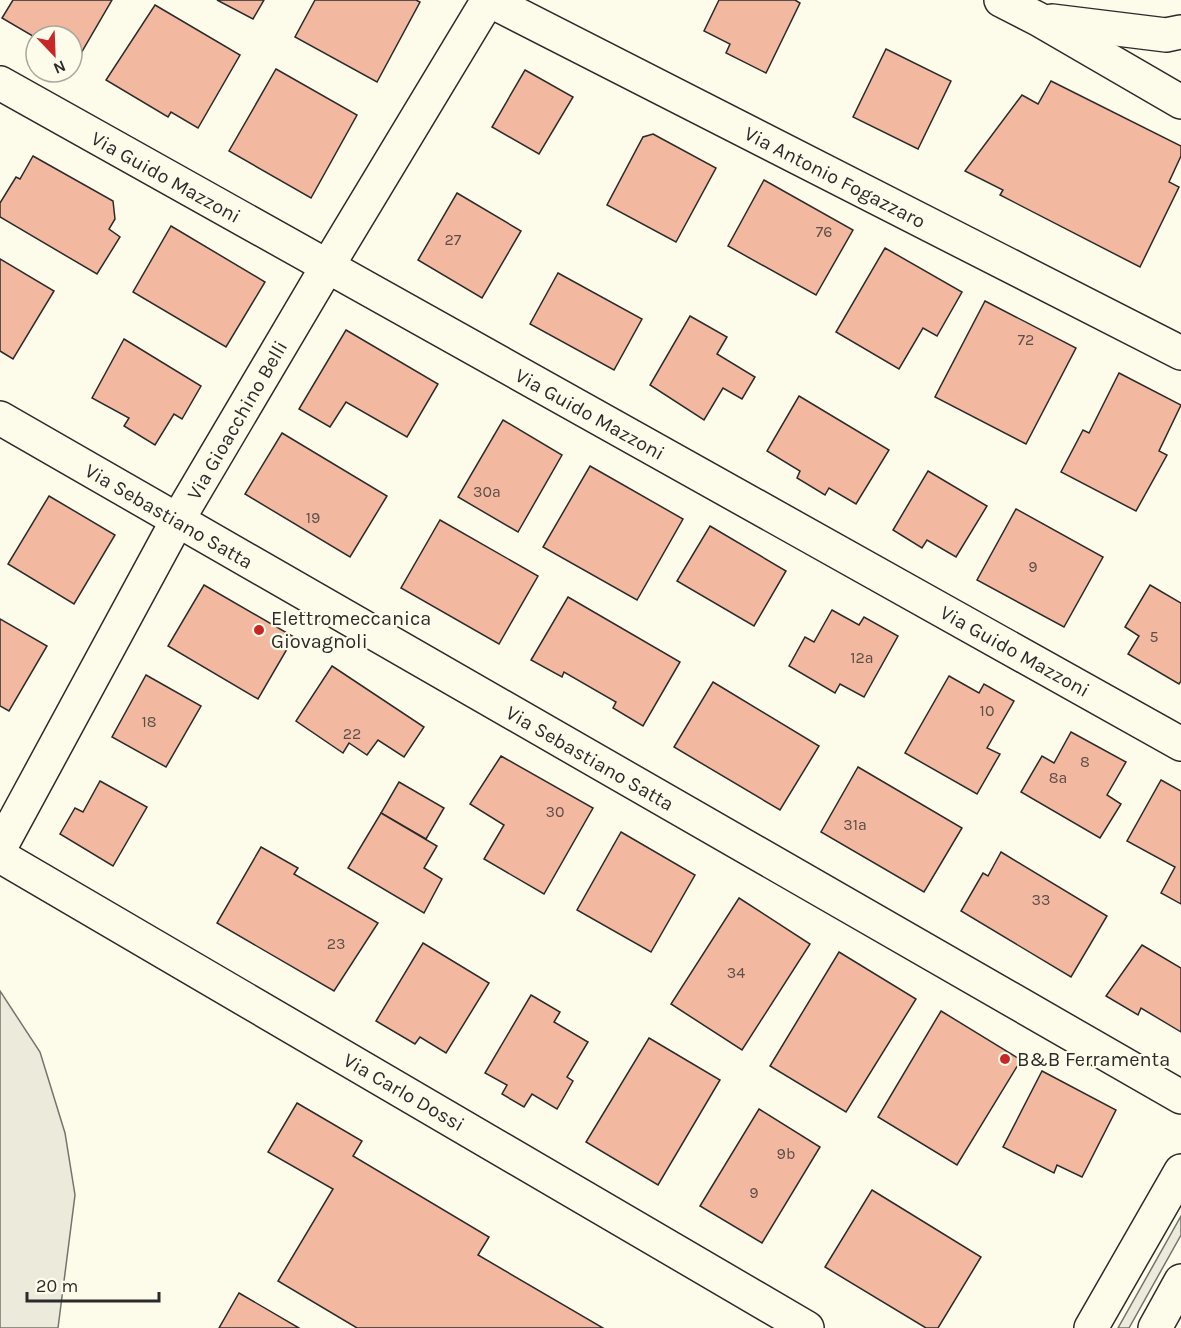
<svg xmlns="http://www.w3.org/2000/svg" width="1181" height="1328" font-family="Karla,sans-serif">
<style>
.green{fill:#ecebdb;stroke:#74746e;stroke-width:1.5}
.building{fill:#f2b8a0;stroke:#2b2b2b;stroke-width:1.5}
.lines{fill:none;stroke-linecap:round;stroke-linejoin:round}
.minor-casing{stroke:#2b2b2b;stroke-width:36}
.tertiary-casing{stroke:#2b2b2b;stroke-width:36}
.secondary-casing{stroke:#2b2b2b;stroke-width:36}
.minor{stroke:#fdfbea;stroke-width:33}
.tertiary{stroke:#fdfbea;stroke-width:33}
.secondary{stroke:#fdfbea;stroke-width:33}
.poi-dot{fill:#c62828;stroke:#fdfbea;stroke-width:2}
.labels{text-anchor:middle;stroke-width:4.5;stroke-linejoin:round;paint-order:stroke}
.number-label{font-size:16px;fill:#5d4e48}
.street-label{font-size:20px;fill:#2b2b2b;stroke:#fdfbea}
.poi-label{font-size:20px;fill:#2b2b2b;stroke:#fdfbea;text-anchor:start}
</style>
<rect width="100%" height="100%" fill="#fdfbea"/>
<g class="green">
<polygon points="0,991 40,1052 65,1133 75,1195 58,1328 0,1328"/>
<polygon points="1181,1216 1181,1235 1129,1328 1118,1328"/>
</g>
<g class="building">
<polygon points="13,0 112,0 76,62 72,59 72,36 36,36 36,38 2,18"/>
<polygon points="217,0 264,0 253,19"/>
<polygon points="315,0 416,0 420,2 377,82 295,37"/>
<polygon points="719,0 795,0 800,3 766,73 726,53 730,44 704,31"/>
<polygon points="155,5 240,55 198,128 171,112 168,117 106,80"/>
<polygon points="886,49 951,81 918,149 853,117"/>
<polygon points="276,69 357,115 311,198 229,151"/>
<polygon points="525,70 573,97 539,154 492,127"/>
<polygon points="1051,81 1181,146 1181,156 1169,182 1179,187 1140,267 1000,195 1003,190 965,171 1022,95 1038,104"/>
<polygon points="653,134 716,168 676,242 607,205 643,137"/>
<polygon points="33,156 113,201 115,219 109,229 120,237 97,274 0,217 0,203 16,177 20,179"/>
<polygon points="764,180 853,230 816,295 728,246"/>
<polygon points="457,193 521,231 482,298 418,260"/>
<polygon points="171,226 265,282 226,347 133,292"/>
<polygon points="885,248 962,292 937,336 923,328 899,369 836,332"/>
<polygon points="0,259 54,291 13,359 0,351"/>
<polygon points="558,273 642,319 614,370 530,324"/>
<polygon points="985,301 1076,348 1026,444 935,397"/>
<polygon points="690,316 727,337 717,354 755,377 742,399 723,388 704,420 650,385"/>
<polygon points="346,330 438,384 407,437 346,402 330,427 299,409"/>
<polygon points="124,339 201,386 182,419 174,414 155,445 124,426 129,418 92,398"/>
<polygon points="1119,373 1181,405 1159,451 1167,455 1136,511 1061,472 1083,430 1089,433"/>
<polygon points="799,396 889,450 856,504 829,488 825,495 797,478 800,471 767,451"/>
<polygon points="503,420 562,455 518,532 458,497"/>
<polygon points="282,433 387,496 350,557 245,494"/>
<polygon points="590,466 683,519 637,600 543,547"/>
<polygon points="928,471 987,506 956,557 927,540 922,548 893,530"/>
<polygon points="49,496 115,535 74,604 8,564"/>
<polygon points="1016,509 1103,557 1064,627 977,580"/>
<polygon points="440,520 538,576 499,644 401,588"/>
<polygon points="710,526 786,571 754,626 677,581"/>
<polygon points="204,585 294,637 258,699 168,646"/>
<polygon points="1150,585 1181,603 1181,681 1179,684 1128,654 1139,636 1125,627"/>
<polygon points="568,597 680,662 643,726 613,708 616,702 564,672 562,677 531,660"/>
<polygon points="832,610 859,625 864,617 898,636 864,697 840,684 835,693 789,666 805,637 814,642"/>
<polygon points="0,619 47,646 9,711 0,706"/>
<polygon points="332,666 424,727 404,757 378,740 367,755 349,743 343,753 296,721"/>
<polygon points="146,675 201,706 166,767 112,737"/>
<polygon points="949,676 979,693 984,684 1014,701 987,748 1000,754 977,794 905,753"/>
<polygon points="713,682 819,746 780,810 674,747"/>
<polygon points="1071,732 1126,762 1107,795 1121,804 1100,838 1021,792 1042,756 1054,763"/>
<polygon points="501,756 593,808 544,894 484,859 504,825 470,804"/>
<polygon points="858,767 962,828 924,892 821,832"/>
<polygon points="1161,780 1181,791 1181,904 1161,893 1175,867 1127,841"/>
<polygon points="100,781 147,807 113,866 60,834 75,808 83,812"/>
<polygon points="399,782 444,808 426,839 381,813"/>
<polygon points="381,813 437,846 424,868 442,879 424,913 348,868"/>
<polygon points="621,832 695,875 651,952 577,910"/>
<polygon points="261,847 298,868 294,874 378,923 334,991 217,923"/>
<polygon points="1001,852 1107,916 1071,977 961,911 983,873 988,876"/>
<polygon points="739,898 810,944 742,1050 671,1004"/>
<polygon points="423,943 489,983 446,1053 420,1037 415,1044 376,1021"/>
<polygon points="1142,945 1181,968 1181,1032 1141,1008 1138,1015 1106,996"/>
<polygon points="839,952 916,999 846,1112 770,1066"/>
<polygon points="531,995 560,1012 554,1022 588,1042 567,1077 573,1081 557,1109 532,1094 524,1107 502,1094 507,1085 485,1073"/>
<polygon points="941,1011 1021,1060 957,1165 878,1117"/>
<polygon points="649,1038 720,1080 658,1185 586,1142"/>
<polygon points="1042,1071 1116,1110 1082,1177 1057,1165 1054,1173 1003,1147"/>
<polygon points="297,1103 362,1141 353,1156 489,1237 478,1255 603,1328 357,1328 278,1281 333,1189 268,1152"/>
<polygon points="759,1109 820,1147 762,1243 700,1206"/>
<polygon points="872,1190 981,1257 938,1328 926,1328 825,1267"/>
<polygon points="239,1293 299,1328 219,1328"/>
</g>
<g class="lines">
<g class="minor-casing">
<g id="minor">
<polyline points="489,0 1181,353"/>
<polyline points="0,83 1181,744"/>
<polyline points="0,418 1181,1097"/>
<polyline points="0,848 177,521 327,267 488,0"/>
<polyline points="0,856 807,1328"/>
</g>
</g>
<g class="tertiary-casing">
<g id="tertiary">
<polyline points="1091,1328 1181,1171"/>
<polyline points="1155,1328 1181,1281"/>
</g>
</g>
<g class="secondary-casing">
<g id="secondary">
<polyline points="1001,0 1038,19 1181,102"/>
<polyline points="1052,21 1166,35 1181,32"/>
</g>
</g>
<use href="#minor" class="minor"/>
<use href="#tertiary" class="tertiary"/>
<use href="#secondary" class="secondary"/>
</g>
<g class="poi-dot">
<circle cx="259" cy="630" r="6"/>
<circle cx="1005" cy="1059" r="6"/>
</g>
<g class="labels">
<g class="number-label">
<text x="824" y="237">76</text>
<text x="453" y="245">27</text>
<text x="1026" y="345">72</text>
<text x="487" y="497">30a</text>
<text x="313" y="523">19</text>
<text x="1033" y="572">9</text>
<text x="1154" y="642">5</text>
<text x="862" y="663">12a</text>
<text x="987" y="716">10</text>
<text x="149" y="727">18</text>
<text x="352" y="739">22</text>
<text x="1085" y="767">8</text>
<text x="1058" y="783">8a</text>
<text x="555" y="817">30</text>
<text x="855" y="830">31a</text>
<text x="1041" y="905">33</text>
<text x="336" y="949">23</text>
<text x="736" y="978">34</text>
<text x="786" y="1159">9b</text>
<text x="754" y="1198">9</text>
</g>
<g class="street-label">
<text transform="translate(166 177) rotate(29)" y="7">Via Guido Mazzoni</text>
<text transform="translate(835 177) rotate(27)" y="7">Via Antonio Fogazzaro</text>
<text transform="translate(590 414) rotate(29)" y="7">Via Guido Mazzoni</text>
<text transform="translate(237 420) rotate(-60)" y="7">Via Gioacchino Belli</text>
<text transform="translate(169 516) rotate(30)" y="7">Via Sebastiano Satta</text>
<text transform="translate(1015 651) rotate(29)" y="7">Via Guido Mazzoni</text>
<text transform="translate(590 758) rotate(30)" y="7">Via Sebastiano Satta</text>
<text transform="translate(404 1092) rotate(30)" y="7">Via Carlo Dossi</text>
</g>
<g class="poi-label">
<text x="271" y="625">Elettromeccanica<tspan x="271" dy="23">Giovagnoli</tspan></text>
<text x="1017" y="1066">B&amp;B Ferramenta</text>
</g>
</g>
<g transform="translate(54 54) rotate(157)"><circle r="28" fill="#fdfbea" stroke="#a9a89e" stroke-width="1.5"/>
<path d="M0-4.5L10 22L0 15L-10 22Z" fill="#c62828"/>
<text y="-9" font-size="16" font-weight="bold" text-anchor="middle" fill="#2b2b2b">N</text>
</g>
<path d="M27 1292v9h132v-9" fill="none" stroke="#2b2b2b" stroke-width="3"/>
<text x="36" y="1292" font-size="18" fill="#2b2b2b" stroke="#fdfbea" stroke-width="4.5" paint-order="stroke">20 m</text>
</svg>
